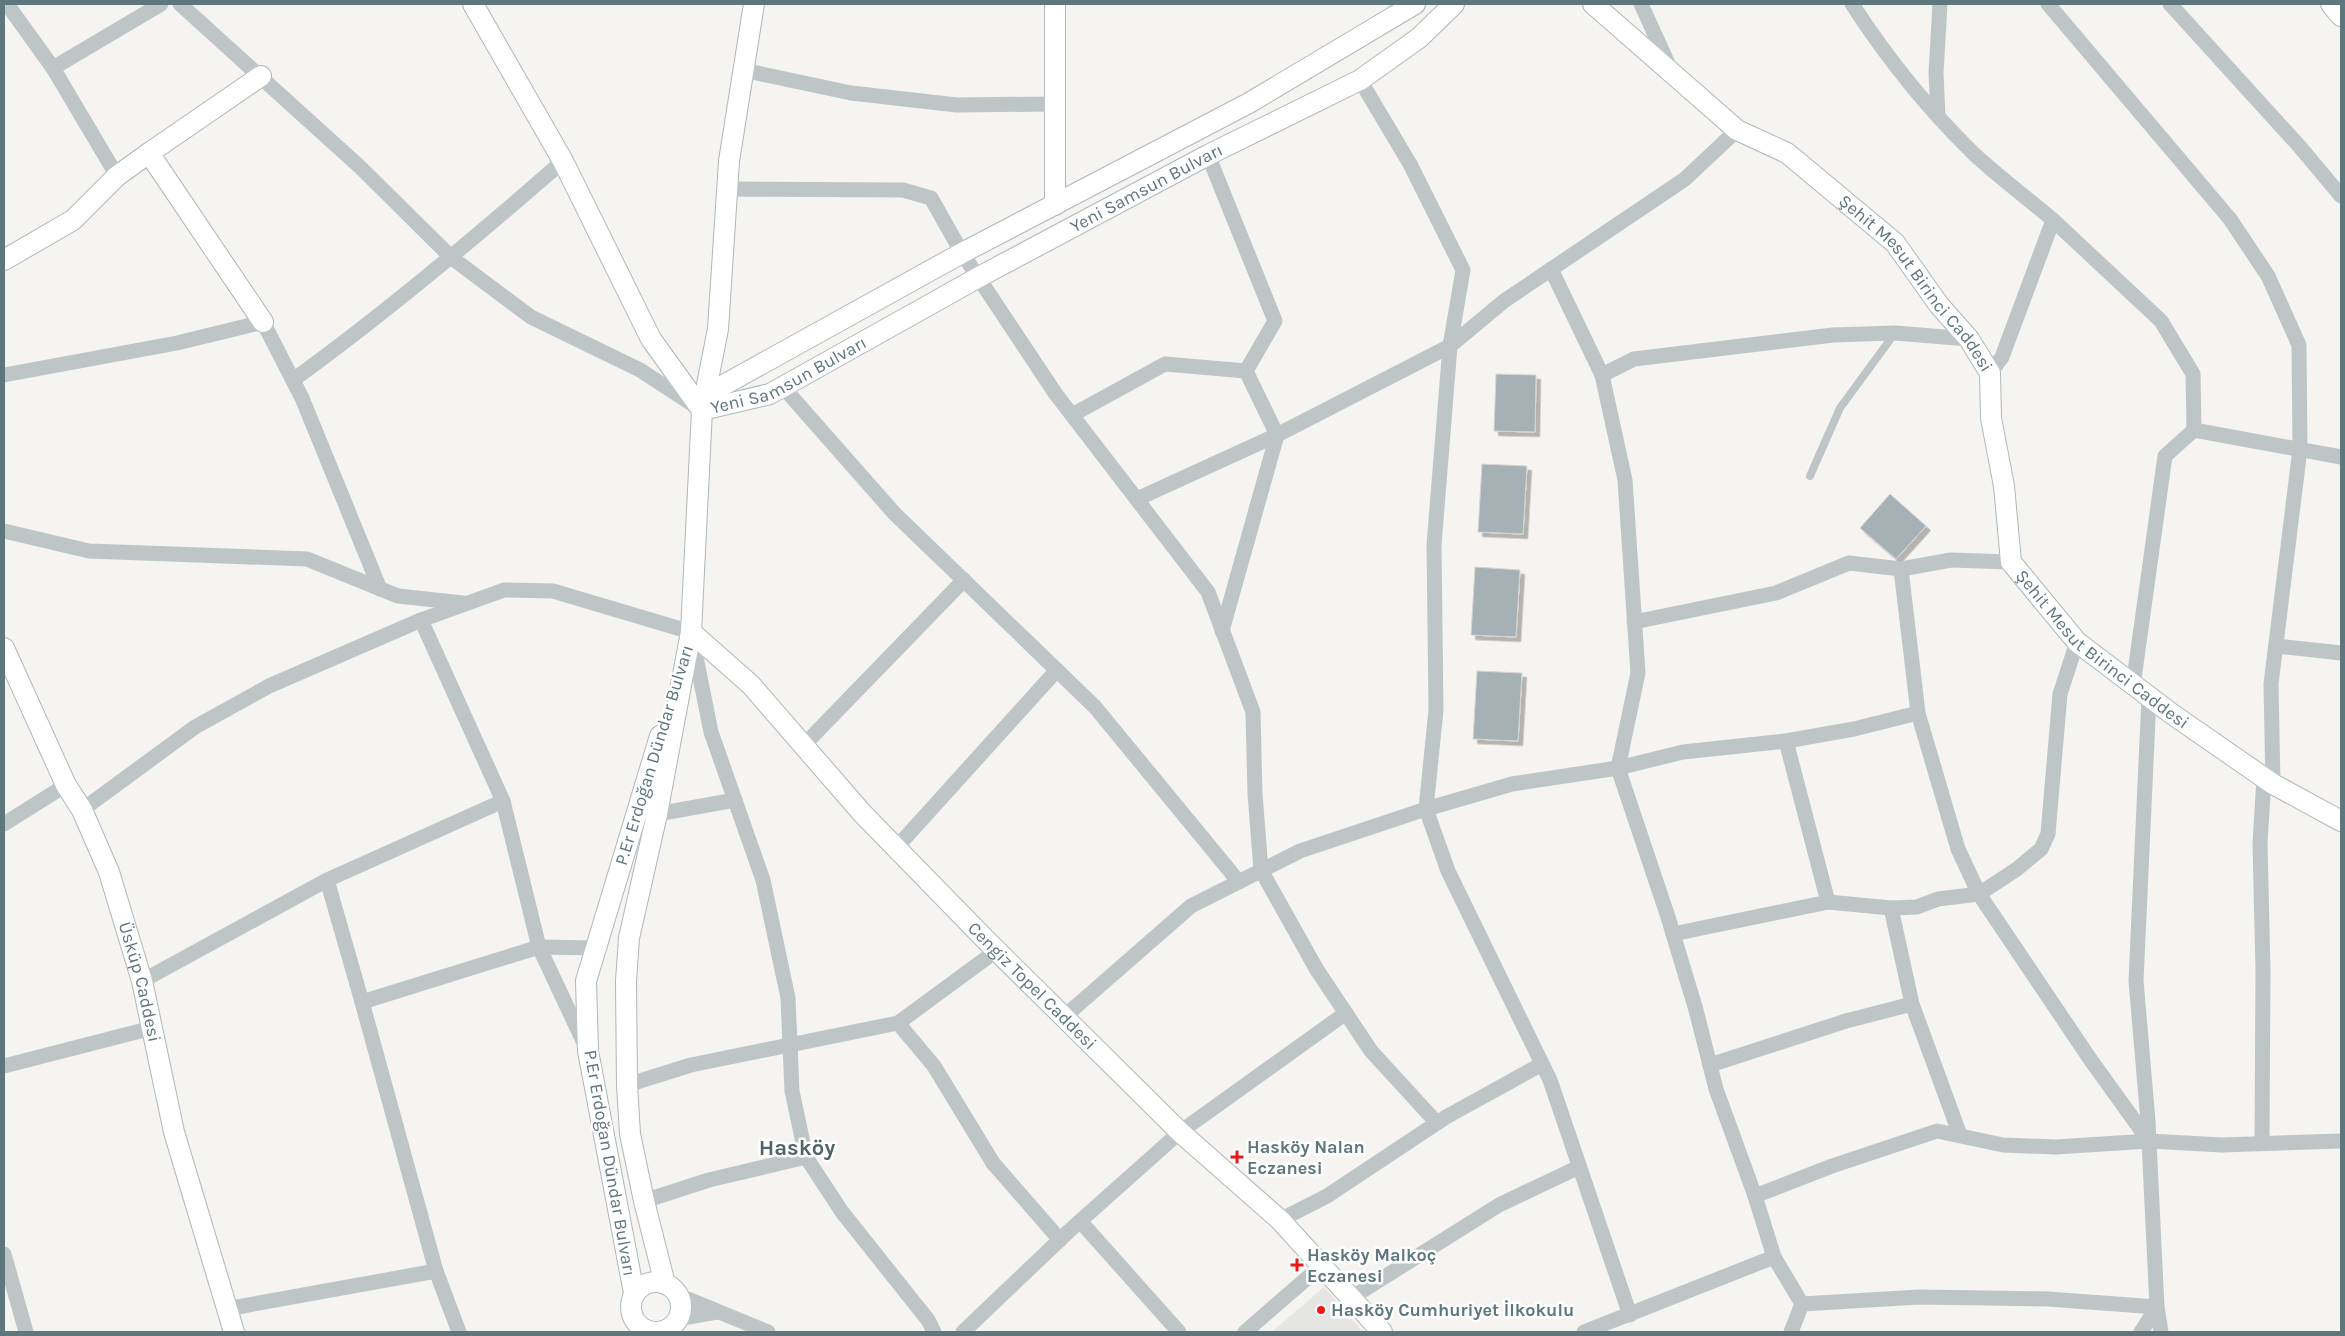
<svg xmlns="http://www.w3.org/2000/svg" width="2345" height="1336" font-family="Karla,sans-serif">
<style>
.built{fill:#e5e5e4}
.building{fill:#a5b1b4;stroke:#d6d5d3;filter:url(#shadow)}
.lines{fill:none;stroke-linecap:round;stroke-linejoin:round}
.secondary-casing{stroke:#aeb7ba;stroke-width:22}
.lane{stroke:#bec5c7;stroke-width:8}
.street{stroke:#bec5c7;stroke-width:15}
.secondary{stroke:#fff;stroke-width:20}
.poi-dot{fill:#ef1716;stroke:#fff;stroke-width:2}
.labels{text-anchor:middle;stroke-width:5;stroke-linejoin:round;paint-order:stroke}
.street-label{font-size:18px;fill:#5d777d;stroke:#fff}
.poi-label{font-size:18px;font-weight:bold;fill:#5d777d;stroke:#fff;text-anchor:start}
.district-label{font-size:22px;font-weight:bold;fill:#506368;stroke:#fff}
</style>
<defs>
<filter id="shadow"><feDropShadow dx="4.5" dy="4.5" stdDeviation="0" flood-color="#0004"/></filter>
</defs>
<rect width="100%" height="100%" fill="#f5f4f0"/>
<polygon class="built" points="1324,1287 1363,1332 1272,1332"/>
<g class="building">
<polygon points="1496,374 1536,375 1535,432 1494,431"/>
<polygon points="1482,464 1527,466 1523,534 1478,532"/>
<polygon points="1890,494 1926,526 1896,559 1860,528"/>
<polygon points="1475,567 1520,570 1516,637 1471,635"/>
<polygon points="1477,671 1522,673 1518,741 1473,739"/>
</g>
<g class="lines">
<g class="secondary-casing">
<g id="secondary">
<polyline points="473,4 563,161 651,339 702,410"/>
<path id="s1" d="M1593 4 1737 130 1787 153 1895 243 1939 305 1969 339 1990 373 1991 418 2004 486 2011 562 2077 642 2172 714 2273 784 2341 821"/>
<polyline points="2331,4 2341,16"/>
<polyline points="261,76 149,153 263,322"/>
<polyline points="1055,205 1055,4"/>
<polyline points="4,260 73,220 117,176 149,153"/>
<polyline points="705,407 720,387 962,253 1249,103 1415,4"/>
<path id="s2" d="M702 410 770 394 979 277 1208 155 1360 80 1419 38 1454 4"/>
<path id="s3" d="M691 632 751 685 862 813 984 938 1180 1132 1280 1220 1382 1332"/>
<path id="s4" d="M4 648 66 785 82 810 109 872 142 981 174 1132 234 1332"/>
<circle cx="656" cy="1307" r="25"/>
<polyline points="665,1284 644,1201 630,1134 627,1085 626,981 629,938 657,814 691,632 702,410 718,329 729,161 754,4"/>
<polyline points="634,1293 588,1051 586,981 660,736"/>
</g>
</g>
<polyline class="lane" points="1810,476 1840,408 1895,333"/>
<g class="street">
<polyline points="7,4 53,68 117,176"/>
<polyline points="180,4 360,167 452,258 531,317 640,370 695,406"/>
<polyline points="1641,4 1671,70"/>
<path d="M1852 4C1887 58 1928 109 1974 154 1999 177 2027 198 2053 220L2002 357 1990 373"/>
<polyline points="2048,4 2230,219 2268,276 2299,345 2300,449 2271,684 2273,784"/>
<polyline points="2170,4 2300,147 2341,196"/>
<polyline points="53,68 161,4"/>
<polyline points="743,70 851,93 957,105 1054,104"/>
<polyline points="1360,80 1410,164 1463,270 1450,346 1434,545 1436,710 1426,809 1448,871 1550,1080 1630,1315"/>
<polyline points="1938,116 1936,73 1940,4"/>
<polyline points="1208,155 1275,321 1246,371"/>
<polyline points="728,189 903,190 931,198 962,253 1055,393 1208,592 1253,712 1255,794 1261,870 1317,970 1371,1051 1437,1123"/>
<polyline points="2053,220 2161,321 2193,374 2194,430 2341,457"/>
<polyline points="1551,269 1602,375 1625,480 1638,673 1618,768 1668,917 1696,1010 1716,1089 1755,1196 1774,1257 1802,1304"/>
<polyline points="4,375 177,343 263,322 302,398 380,589"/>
<polyline points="1602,375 1634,359 1833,335 1895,333 1969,339"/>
<path d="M293 380C387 312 475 238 563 161"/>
<polyline points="783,387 894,513 1095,707 1239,882"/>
<polyline points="1072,415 1165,364 1246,371 1277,435 1222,631"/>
<polyline points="1137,499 1277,435 1450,346 1504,301 1685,179 1737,130"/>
<polyline points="4,531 89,551 307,559 398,596 463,603"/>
<polyline points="1901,569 1918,713 1958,849 1979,894 2090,1059 2149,1141"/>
<polyline points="421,620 503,801 539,947 585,1045"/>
<polyline points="1634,622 1776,593 1849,563 1901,569 1951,560 2011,562"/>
<polyline points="2276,646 2341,653"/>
<polyline points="2133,686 2165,456 2194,430"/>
<polyline points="2149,697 2136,981 2148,1121 2157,1307 2161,1332"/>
<polyline points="1786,741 1828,902"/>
<polyline points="803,746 964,580"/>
<polyline points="82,810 195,727 269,686 421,620 504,590 553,591 691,632 711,732 763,880 788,998 792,1091 806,1157 842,1212 928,1320 934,1332"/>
<polyline points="657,814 735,800"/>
<polyline points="4,824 66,785"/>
<polyline points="896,848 1057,670"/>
<polyline points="327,880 503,801"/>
<polyline points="1891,908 1912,1004 1960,1135"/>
<polyline points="1673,934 1828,902 1891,908 1917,907 1938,899 1979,894 2017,869 2041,849 2048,834 2060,694 2077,642"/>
<polyline points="142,981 327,880 362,1002 539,947 596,948"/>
<polyline points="362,1002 436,1271 459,1332"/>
<polyline points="1064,1017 1191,906 1300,851 1426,809 1512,784 1618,768 1683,752 1786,741 1854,729 1918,713"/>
<polyline points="898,1023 934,1066 993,1163 1060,1240"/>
<polyline points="1710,1065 1846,1021 1912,1004"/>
<polyline points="4,1066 152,1028"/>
<polyline points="627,1085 691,1065 898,1023 996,951"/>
<polyline points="2262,1143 2263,970 2260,843 2264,778"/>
<polyline points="1755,1196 1832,1166 1937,1131 2003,1145 2056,1147 2149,1141 2222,1145 2341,1141"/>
<polyline points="644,1201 709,1180 806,1157"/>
<polyline points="1280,1220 1327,1196 1446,1117 1542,1064"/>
<polyline points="1080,1221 1179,1332"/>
<polyline points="4,1254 26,1332"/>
<polyline points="678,1295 768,1332"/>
<polyline points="1351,1298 1499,1205 1579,1167"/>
<polyline points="226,1309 436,1271"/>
<polyline points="677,1319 717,1312"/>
<polyline points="963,1332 1069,1231 1180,1132 1346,1013"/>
<polyline points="1245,1332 1321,1266"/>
<polyline points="1584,1332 1774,1257"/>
<polyline points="1791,1332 1802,1304 1919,1297 2048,1299 2157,1307 2141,1332"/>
</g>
<use href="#secondary" class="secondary"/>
</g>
<g class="poi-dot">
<path d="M1234.5 1149.5h5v5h5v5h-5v5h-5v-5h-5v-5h5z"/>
<path d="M1294.5 1257.5h5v5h5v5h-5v5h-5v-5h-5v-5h5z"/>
<circle cx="1321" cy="1310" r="5"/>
</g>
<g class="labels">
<g class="street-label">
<text dy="6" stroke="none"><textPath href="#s2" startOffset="499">Yeni Samsun Bulvarı</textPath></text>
<text dy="6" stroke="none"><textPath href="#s1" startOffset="431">Şehit Mesut Birinci Caddesi</textPath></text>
<text dy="6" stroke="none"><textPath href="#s2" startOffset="94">Yeni Samsun Bulvarı</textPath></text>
<text dy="6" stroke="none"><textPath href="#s1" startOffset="866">Şehit Mesut Birinci Caddesi</textPath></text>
<text transform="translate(654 755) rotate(-73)" y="6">P.Er Erdoğan Dündar Bulvarı</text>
<text dy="6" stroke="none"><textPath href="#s4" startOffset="362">Üsküp Caddesi</textPath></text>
<text dy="6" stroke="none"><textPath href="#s3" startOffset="492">Cengiz Topel Caddesi</textPath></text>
<text transform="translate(610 1163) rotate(80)" y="6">P.Er Erdoğan Dündar Bulvarı</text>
</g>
<g class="poi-label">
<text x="1247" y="1153">Hasköy Nalan<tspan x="1247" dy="21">Eczanesi</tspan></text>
<text x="1307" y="1261">Hasköy Malkoç<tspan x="1307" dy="21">Eczanesi</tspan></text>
<text x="1331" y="1316">Hasköy Cumhuriyet İlkokulu</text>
</g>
<g class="district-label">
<text x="797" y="1155">Hasköy</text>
</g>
</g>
<rect width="2345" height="1336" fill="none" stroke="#5d777d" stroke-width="10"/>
</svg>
